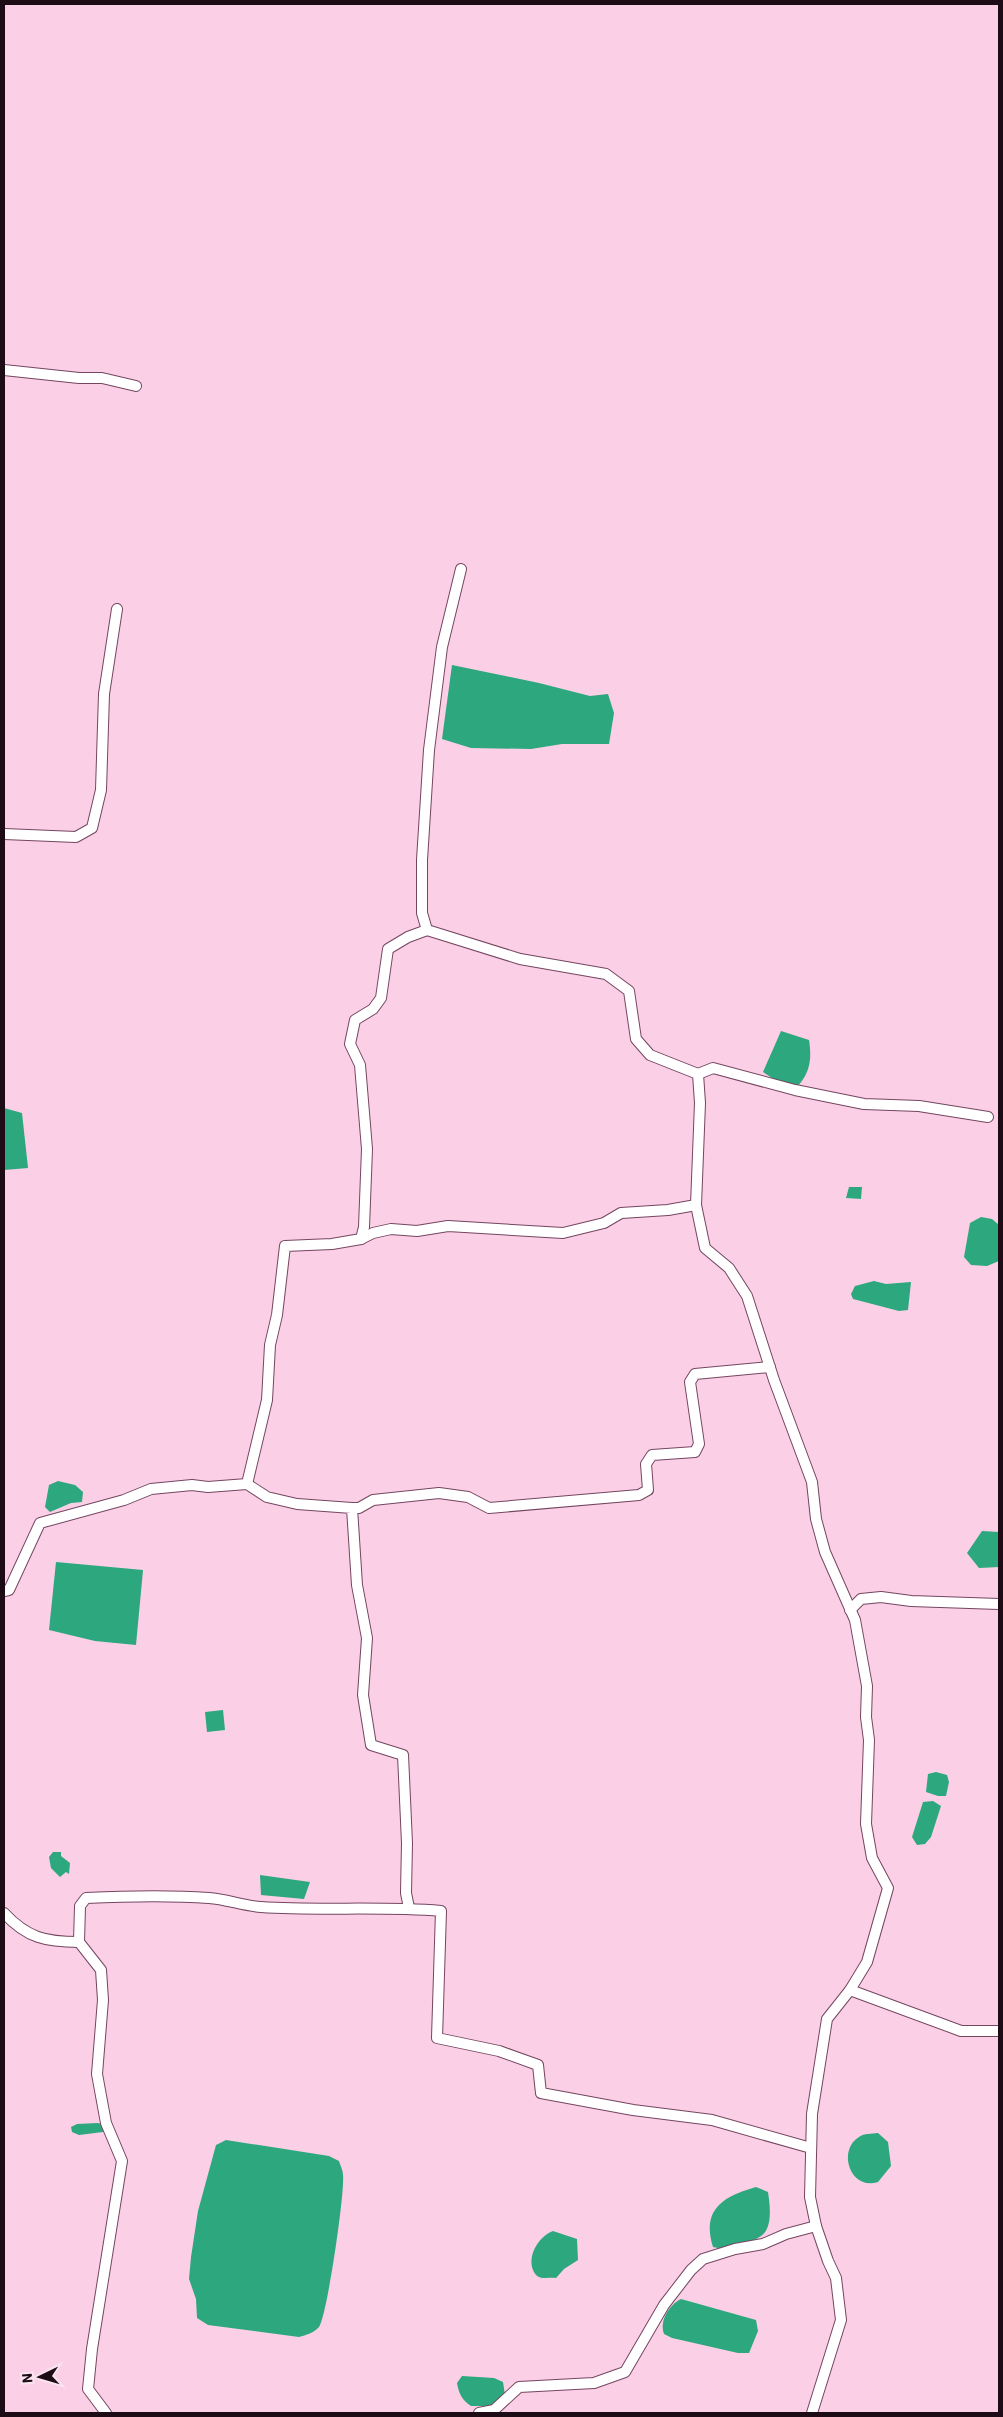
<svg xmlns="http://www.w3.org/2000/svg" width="1003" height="2417" font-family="'IBM Plex Sans',sans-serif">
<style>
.water{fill:#2ca77e}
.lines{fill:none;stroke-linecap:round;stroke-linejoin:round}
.minor-casing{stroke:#744660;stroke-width:12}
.minor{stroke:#fff;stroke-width:10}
</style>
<rect width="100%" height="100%" fill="#fbcfe6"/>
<g class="water">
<polygon points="452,665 539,683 590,696 608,694 614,713 609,744 562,744 531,749 471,748 442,739"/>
<path d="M781 1031 809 1040C812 1059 810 1073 797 1087L775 1080 763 1072Z"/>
<polygon points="4,1108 22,1113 28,1168 4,1170"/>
<polygon points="849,1187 862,1187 861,1199 846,1198"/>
<polygon points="981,1217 992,1219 999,1225 999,1261 987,1266 971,1265 964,1257 970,1223"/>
<polygon points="874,1281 886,1284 911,1282 908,1310 899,1311 853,1299 851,1294 855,1286"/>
<polygon points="58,1481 75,1485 83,1492 82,1502 71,1503 50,1512 45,1507 49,1485"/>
<polygon points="982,1531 999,1532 999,1567 979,1568 967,1553"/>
<polygon points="56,1562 143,1570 136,1645 95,1641 49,1630"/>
<polygon points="223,1710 225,1730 207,1732 205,1712"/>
<polygon points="936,1772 947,1775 949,1782 946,1796 938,1796 926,1792 928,1774"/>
<polygon points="933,1801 941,1806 931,1837 925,1844 917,1845 912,1837 923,1802"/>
<polygon points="53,1852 61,1852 61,1856 70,1863 69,1874 66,1872 60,1877 51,1868 49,1857"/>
<polygon points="260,1875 310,1882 304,1899 261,1895"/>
<polygon points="98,2123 104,2125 103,2132 79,2135 72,2132 71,2127 77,2124"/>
<path d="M878 2133 888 2142 891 2166 878 2182C850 2191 837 2150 859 2137 864 2133 872 2134 878 2133Z"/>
<path d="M226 2140 329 2156 339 2161C340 2165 343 2170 343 2175 345 2193 327 2316 319 2327 314 2333 306 2335 299 2337L208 2325 197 2318 196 2299 189 2279 191 2257 198 2211 216 2145Z"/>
<path d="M756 2187 768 2192C770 2205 773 2228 761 2236 756 2240 749 2241 743 2243 731 2247 725 2250 713 2247 701 2209 724 2196 756 2187Z"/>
<path d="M553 2231 577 2239 578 2260 564 2269 556 2278C549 2277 541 2280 536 2275 524 2260 538 2236 553 2231Z"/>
<path d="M681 2299 756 2320 758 2331 749 2353H738L672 2338 664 2334C659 2321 669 2305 681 2299Z"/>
<path d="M462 2376 494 2378 503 2382 505 2395 490 2406H471C462 2400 459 2394 457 2383Z"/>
</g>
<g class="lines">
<g class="minor-casing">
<g id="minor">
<polyline points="4,370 79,378 102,378 136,386"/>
<polyline points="461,569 442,647 429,750 422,860 422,913 427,930 520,959 606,974 629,991 636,1039 650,1055 698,1074 700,1103 696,1205 705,1248 729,1268 747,1296 774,1380 812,1482 816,1519 825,1552 855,1620 867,1686 866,1717 869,1740 866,1824 872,1858 888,1888 867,1962 850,1990"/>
<polyline points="4,834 76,837 92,828 101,790 104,694 117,609"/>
<polyline points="698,1074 713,1068 795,1090 864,1104 919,1106 988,1117"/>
<polyline points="361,1239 373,1233 391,1229 417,1231 448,1226 563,1233 604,1223 621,1213 668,1210 696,1205"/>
<polyline points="247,1484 267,1400 270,1345 277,1315 285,1246 332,1244 361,1239 364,1227 367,1149 360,1065 350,1044 355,1020 373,1009 381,998 388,949 408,937 427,930"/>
<polyline points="352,1508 359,1508 373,1500 439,1493 468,1497 489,1508 639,1495 648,1490 646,1464 652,1455 695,1452 699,1444 690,1382 695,1374 770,1367"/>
<polyline points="4,1591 9,1590 40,1523 124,1500 151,1489 192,1485 208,1487 247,1484 267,1497 297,1504 352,1508 357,1585 367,1638 363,1695 371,1745 403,1755 407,1843 406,1893 409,1908"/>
<polyline points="850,1610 861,1599 881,1597 911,1601 999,1604"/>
<path d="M4 1913C27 1938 46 1942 79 1942"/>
<path d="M106 2413 88 2389 92 2349 122 2161 106 2123 97 2074 103 2000 101 1970 79 1942 80 1906 86 1898C127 1896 168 1895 209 1898 226 1899 244 1906 261 1907 321 1911 381 1906 441 1911L437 2038 499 2051 538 2065 541 2093 633 2110 712 2120 811 2148"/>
<polyline points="479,2413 494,2410 519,2387 594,2383 625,2372 664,2305 691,2270 703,2259 735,2249 763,2244 786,2234 816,2226"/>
<polyline points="812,2413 841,2320 836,2278 828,2261 816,2226 810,2197 812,2114 827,2019 850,1990 961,2031 999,2031"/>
</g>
</g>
<use href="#minor" class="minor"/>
</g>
<rect width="1003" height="2417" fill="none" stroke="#1d0b15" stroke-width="10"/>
<g transform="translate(40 2377) rotate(265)" stroke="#fae4ef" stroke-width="4" paint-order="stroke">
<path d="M0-4L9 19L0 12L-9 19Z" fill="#1d0b15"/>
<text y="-8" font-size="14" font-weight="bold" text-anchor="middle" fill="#1d0b15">N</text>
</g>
</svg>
